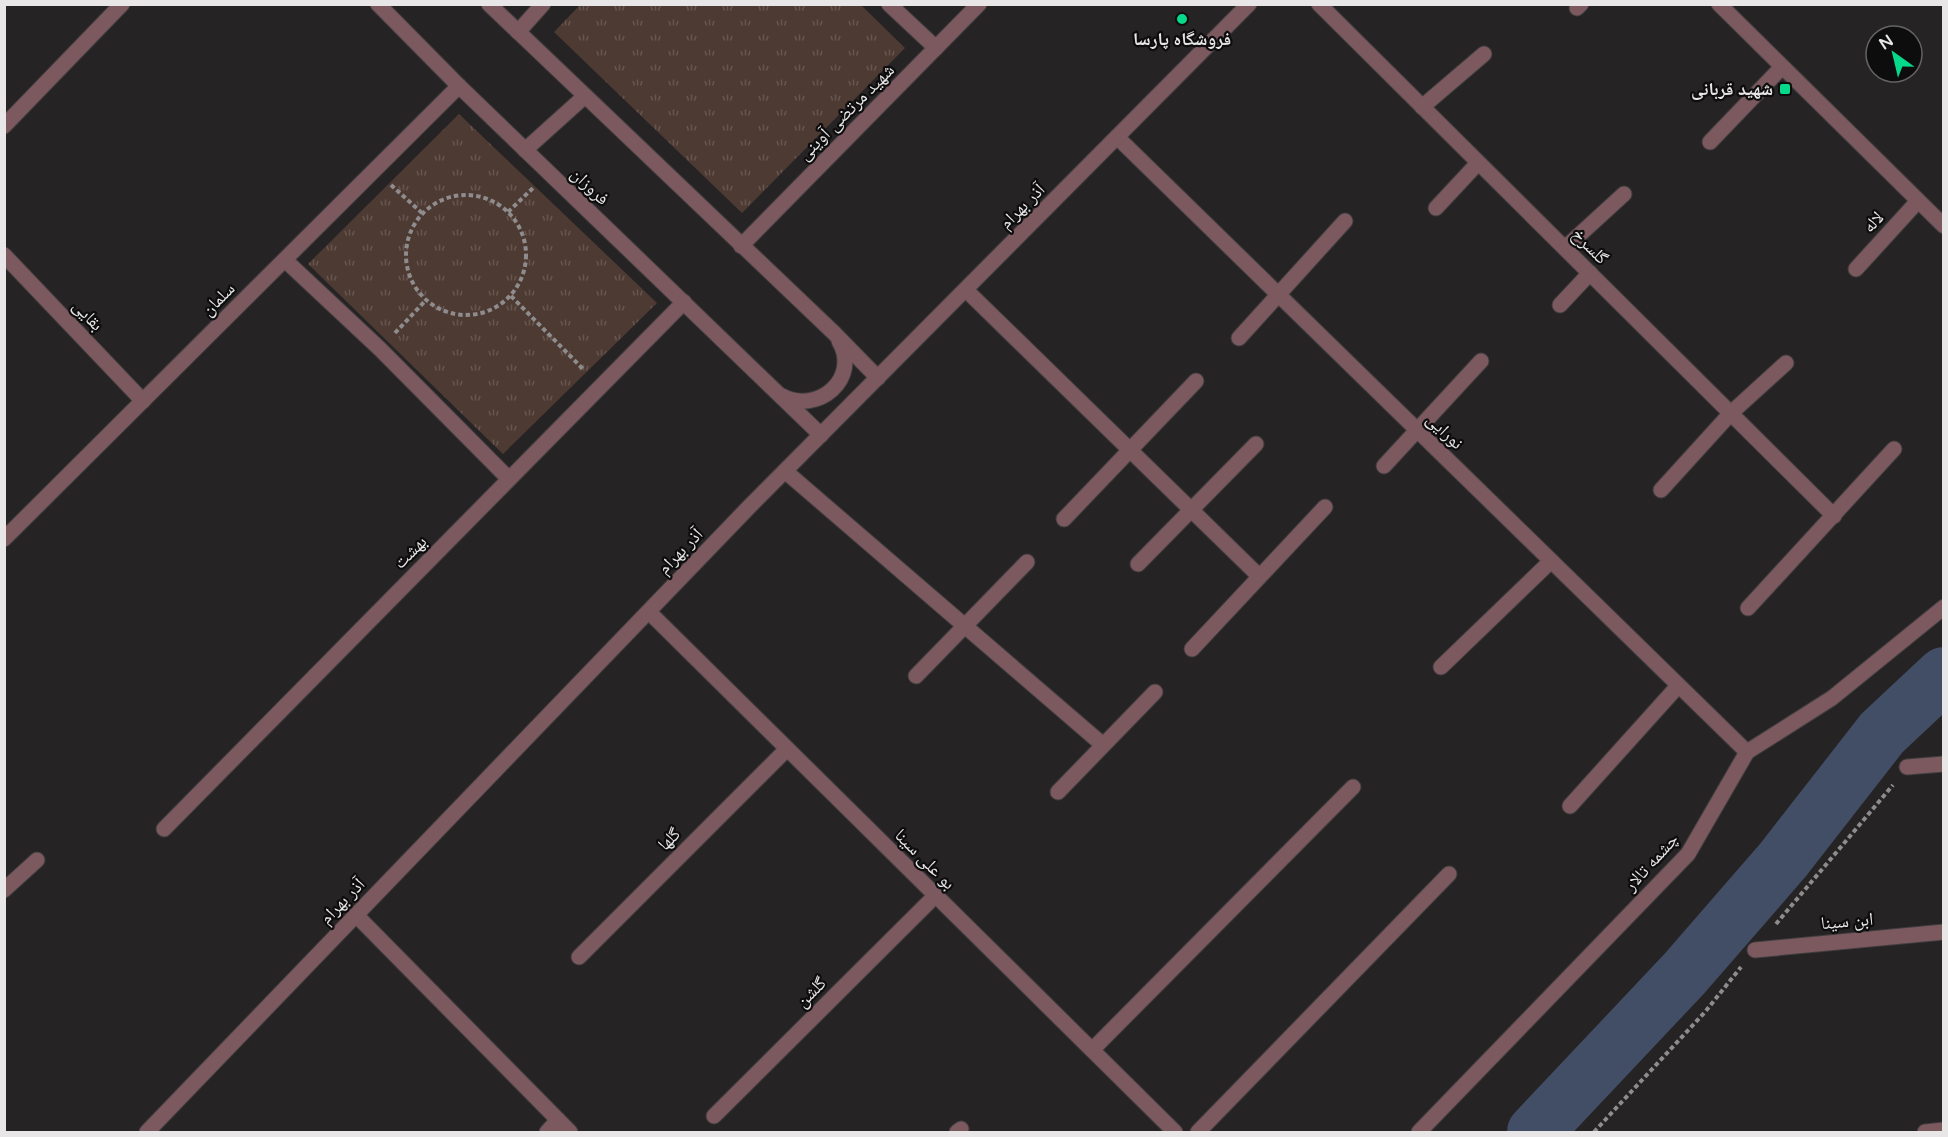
<svg xmlns="http://www.w3.org/2000/svg" width="1948" height="1137" font-family="'Varela Round','Noto Naskh Arabic',sans-serif">
<style>
.grass{fill:url(#grass-tufts)}
.lines{fill:none;stroke-linecap:round;stroke-linejoin:round}
.river{stroke:#414e65;stroke-width:56}
.minor-casing{stroke:#413e40;stroke-width:17}
.tertiary-casing{stroke:#413e40;stroke-width:17}
.path{stroke:#8f8c8e;stroke-width:4;stroke-dasharray:4.5 3;stroke-linecap:butt}
.minor{stroke:#7b595f;stroke-width:15}
.tertiary{stroke:#7b595f;stroke-width:15}
.poi-dot{fill:#07d98b;stroke:#0e0d0e;stroke-width:2}
.labels{text-anchor:middle;stroke-width:4.5;stroke-linejoin:round;paint-order:stroke}
.poi-label{font-size:18px;font-weight:bold;fill:#e8e6e7;stroke:#0e0d0e}
.street-label{font-size:18px;fill:#e8e6e7;stroke:#0e0d0e}
</style>
<defs>
<pattern id="grass-tufts" width="24" height="20" patternUnits="userSpaceOnUse" patternTransform="scale(1.5)"><rect width="24" height="20" fill="#4d3a32"/><path d="M3 7l-1-3M5 7V3M7 7l1-3M15 17l-1-3M17 17v-4M19 17l1-3" fill="none" stroke="#675650"/></pattern>
</defs>
<rect width="100%" height="100%" fill="#262325"/>
<g class="grass">
<polygon points="860,4 905,48 742,213 554,32 580,5"/>
<polygon points="459,114 657,303 503,454 308,264"/>
</g>
<g class="lines">
<polyline class="river" points="1535,1132 1684,974 1783,860 1882,733 1944,675"/>
<g class="minor-casing">
<g id="minor">
<polyline points="889,4 936,48"/>
<polyline points="1319,4 1834,516"/>
<polyline points="1577,8 1581,4"/>
<polyline points="518,32 543,4"/>
<polyline points="1422,107 1484,54"/>
<polyline points="1117,137 1747,752"/>
<polyline points="1710,142 1782,67"/>
<polyline points="1436,208 1478,163"/>
<polyline points="741,246 979,4"/>
<polyline points="1565,248 1624,194"/>
<polyline points="4,255 143,401"/>
<polyline points="285,260 380,349 509,479"/>
<polyline points="1856,269 1918,201"/>
<polyline points="966,290 1259,576"/>
<polyline points="1560,305 1590,273"/>
<polyline points="1239,338 1345,221"/>
<polyline points="1384,466 1481,361"/>
<polyline points="785,471 1103,745"/>
<polyline points="1661,490 1731,413 1786,363"/>
<polyline points="1064,519 1196,381"/>
<polyline points="4,539 459,86"/>
<polyline points="1138,564 1256,444"/>
<polyline points="1748,608 1894,449"/>
<polyline points="649,612 1175,1132"/>
<polyline points="1192,649 1325,507"/>
<polyline points="1441,667 1551,561"/>
<polyline points="916,676 1027,562"/>
<polyline points="1907,767 1944,764"/>
<polyline points="1058,792 1155,692"/>
<polyline points="1570,806 1678,686"/>
<polyline points="164,829 684,302"/>
<polyline points="4,890 37,860"/>
<polyline points="356,915 570,1132"/>
<polyline points="1755,950 1944,932"/>
<polyline points="579,957 787,749"/>
<polyline points="1092,1050 1353,787"/>
<polyline points="714,1116 935,896"/>
<polyline points="547,1132 558,1120"/>
<polyline points="957,1132 961,1129"/>
<polyline points="1198,1132 1449,874"/>
<polyline points="1419,1132 1688,854 1747,752 1832,698 1944,607"/>
<polyline points="1925,1132 1944,1130"/>
</g>
</g>
<g class="tertiary-casing">
<g id="tertiary">
<polyline points="378,4 459,86 821,435"/>
<polyline points="489,4 834,333 878,378"/>
<polyline points="1719,4 1944,226"/>
<polyline points="4,126 122,4"/>
<polyline points="525,150 585,96"/>
<path d="M782 396C818 415 861 378 839 341"/>
<polyline points="147,1132 748,508 1249,4"/>
</g>
</g>
<g class="path">
<polyline points="391,185 422,213"/>
<circle cx="466" cy="255" r="60"/>
<polyline points="508,212 533,188"/>
<polyline points="511,296 584,370"/>
<polyline points="395,333 425,301"/>
<polyline points="1776,924 1893,785"/>
<polyline points="1594,1132 1705,1012 1741,967"/>
</g>
<use href="#minor" class="minor"/>
<use href="#tertiary" class="tertiary"/>
</g>
<g class="poi-dot">
<circle cx="1182" cy="19" r="6"/>
<rect x="1779" y="83" width="12" height="12" rx="3"/>
</g>
<g class="labels">
<g class="poi-label">
<text x="1182" y="45">فروشگاه پارسا</text>
<text x="1773" y="95" text-anchor="end">شهید قربانی</text>
</g>
<g class="street-label">
<text transform="translate(846 112) rotate(-45)" y="6">شهید مرتضی آوینی</text>
<text transform="translate(590 186) rotate(44)" y="6">فروزان</text>
<text transform="translate(1022 206) rotate(-45)" y="6">آذر بهرام</text>
<text transform="translate(1873 222) rotate(-47)" y="6">لاله</text>
<text transform="translate(1590 246) rotate(45)" y="6">گلسرخ</text>
<text transform="translate(218 299) rotate(-45)" y="6">سلمان</text>
<text transform="translate(88 315) rotate(47)" y="6">بقایی</text>
<text transform="translate(1445 431) rotate(44)" y="6">نورایی</text>
<text transform="translate(680 551) rotate(-46)" y="6">آذر بهرام</text>
<text transform="translate(410 552) rotate(-45)" y="6">بهشت</text>
<text transform="translate(669 839) rotate(-45)" y="6">گلها</text>
<text transform="translate(925 859) rotate(45)" y="6">بو علی سینا</text>
<text transform="translate(1651 862) rotate(-48)" y="6">چشمه تالار</text>
<text transform="translate(342 901) rotate(-46)" y="6">آذر بهرام</text>
<text transform="translate(1847 921) rotate(-5)" y="6">ابن سینا</text>
<text transform="translate(811 992) rotate(-45)" y="6">گلشن</text>
</g>
</g>
<rect width="1948" height="1137" fill="none" stroke="#e8e6e7" stroke-width="12"/>
<g transform="translate(1894 54) rotate(326)"><circle r="28" fill="#0e0d0e" stroke="#656465" stroke-width="1.5"/>
<path d="M0-4.5L10 22L0 15L-10 22Z" fill="#07d98b"/>
<text y="-9" font-size="16" font-weight="bold" text-anchor="middle" fill="#e8e6e7">N</text>
</g>
</svg>
